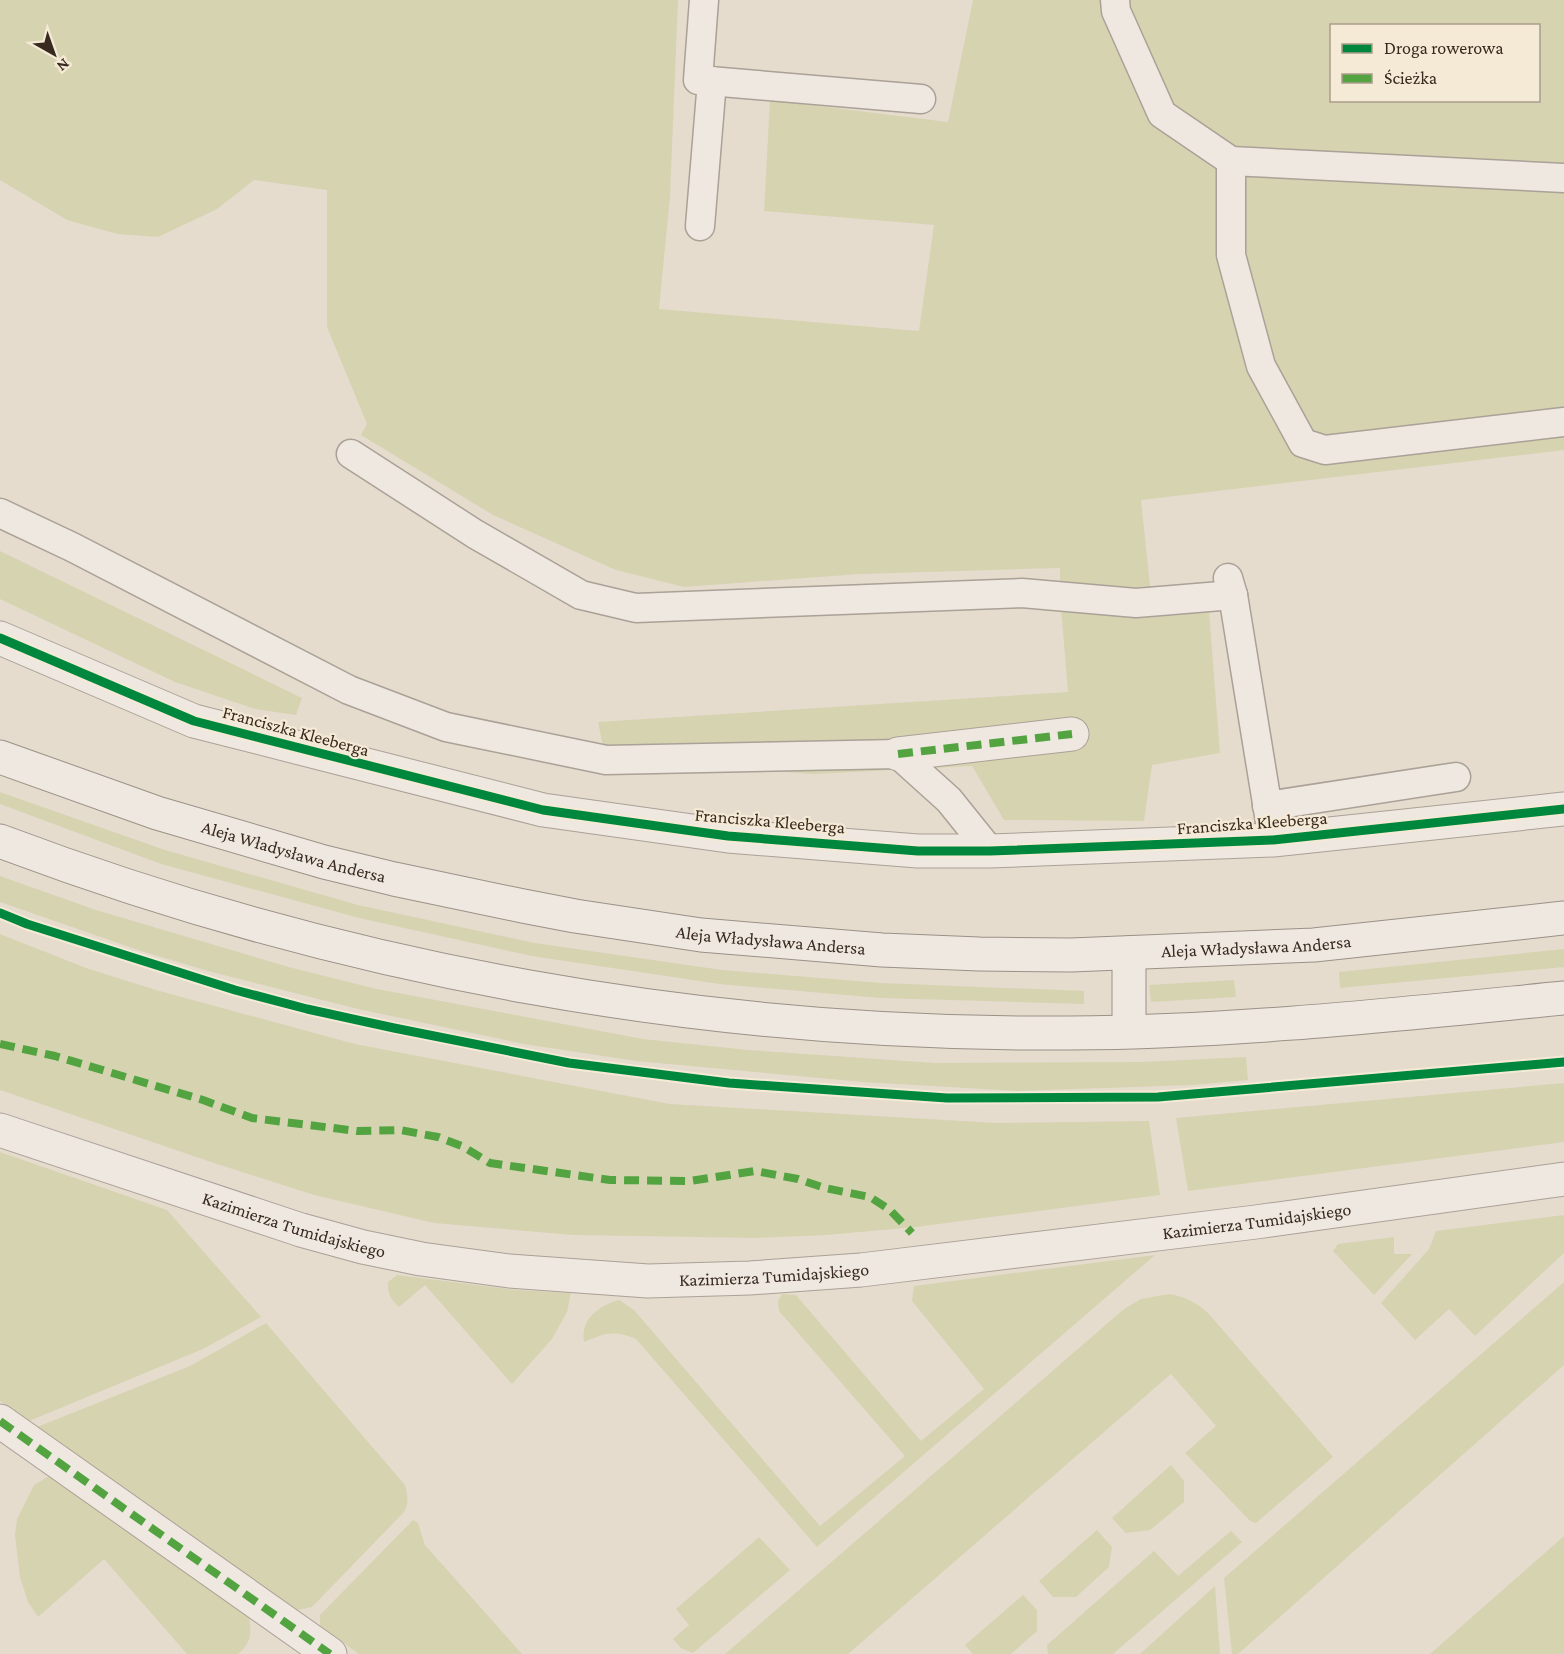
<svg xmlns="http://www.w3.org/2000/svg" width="1564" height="1654" font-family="'Crimson Pro',serif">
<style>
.green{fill:#d6d3b1;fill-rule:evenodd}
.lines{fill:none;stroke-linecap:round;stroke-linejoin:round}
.service-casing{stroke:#aaa197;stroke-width:31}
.minor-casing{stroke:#aaa197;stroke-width:35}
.secondary-casing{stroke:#9a9187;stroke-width:35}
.service{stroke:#eee8e0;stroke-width:28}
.minor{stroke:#eee8e0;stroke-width:33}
.secondary{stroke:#eee8e0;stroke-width:33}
.quiet{stroke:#53a441;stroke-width:8;stroke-dasharray:15 8;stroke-linecap:butt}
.cycleway-casing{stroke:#f5ead5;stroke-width:13}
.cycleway{stroke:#00873e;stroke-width:9}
.labels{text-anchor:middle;stroke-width:4.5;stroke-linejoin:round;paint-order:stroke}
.street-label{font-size:18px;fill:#392a1f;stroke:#f5ead5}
</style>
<rect width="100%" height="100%" fill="#e5dcce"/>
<g class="green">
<path d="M0 0H678L670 196 659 309 919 331 934 225 764 211 770 100 948 122 973 0H1564V450L1141 500 1150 586 1149 616 1209 611 1220 753 1152 765 1144 821 1004 820 972 766 814 774 606 760 598 722 1068 692 1060 596V568L861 574 684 587 616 570 493 515 361 435 367 424 327 327V190L254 180 217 209 158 237 117 234 67 220 0 180ZM1332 26H1538V100H1332Z"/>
<polygon points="0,551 302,698 296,715 255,709 175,682 0,599"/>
<polygon points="0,792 165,850 358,905 535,943 722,970 882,983 1084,991 1084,1004 880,998 719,984 532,956 359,918 161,864 0,804"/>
<polygon points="0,876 96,910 289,967 377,989 643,1039 748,1050 935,1063 1141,1062 1246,1057 1248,1080 1192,1085 1017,1091 863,1082 636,1061 524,1044 358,1009 208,971 144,952 0,902"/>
<polygon points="0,934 86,968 156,990 355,1044 670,1104 996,1123 1149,1121 1160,1195 916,1227 826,1235 756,1238 573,1235 434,1223 314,1195 211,1162 0,1090"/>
<polygon points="1564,949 1564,967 1340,988 1339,972"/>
<polygon points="1234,980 1236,997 1151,1002 1149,985"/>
<polygon points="1564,1083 1564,1142 1188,1191 1176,1118"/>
<polygon points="0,1152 167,1210 261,1317 203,1349 29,1421 0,1401"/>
<polygon points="1564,1215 1564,1253 1475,1336 1449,1309 1415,1340 1381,1303 1429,1249 1436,1231"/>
<polygon points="1394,1237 1394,1254 1412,1254 1374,1295 1333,1251 1338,1244"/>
<path d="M1155 1255 817 1547 636 1339C613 1330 606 1333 584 1342 580 1320 599 1305 619 1300L634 1310 820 1526 905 1456 779 1311 778 1301 782 1294 796 1295 921 1441 984 1389 912 1301 914 1286Z"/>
<path d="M397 1275 517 1290 571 1293 567 1312 552 1339 512 1384 425 1285 399 1307C391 1299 387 1294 388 1282Z"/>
<polygon points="1564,1282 1564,1365 1238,1654 1232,1654 1224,1578"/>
<path d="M1169 1294C1186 1297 1196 1302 1209 1314L1333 1457 1256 1523 1250 1521 1185 1453 1216 1426 1171 1374 848 1654H725L1124 1309 1141 1299Z"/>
<path d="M266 1323 405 1485C408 1496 409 1503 404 1512L312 1607 297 1610 37 1427 190 1366Z"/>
<polygon points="1171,1465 1184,1481 1184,1502 1150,1530 1126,1533 1112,1518"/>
<path d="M54 1473 248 1611C251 1630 254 1640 238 1654H187L104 1559 38 1617 28 1602 20 1577 15 1535 17 1519 34 1485Z"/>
<polygon points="413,1520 418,1523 425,1545 522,1654 359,1654 320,1626 320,1615"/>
<polygon points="1097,1530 1112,1547 1109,1567 1076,1597 1053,1597 1039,1581"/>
<polygon points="1231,1531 1242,1542 1113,1654 1048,1654 1047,1645 1154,1551 1178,1576"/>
<polygon points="1564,1536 1564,1654 1430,1654"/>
<polygon points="759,1537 790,1570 693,1653 681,1648 673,1639 689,1625 676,1609"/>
<polygon points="1215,1586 1220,1654 1140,1654"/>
<polygon points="1023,1595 1037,1610 1037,1631 1011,1654 973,1654 965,1645"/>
</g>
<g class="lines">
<g class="service-casing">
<g id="service">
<polyline points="704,0 698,80 921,99"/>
<polyline points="1115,0 1116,11 1162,114 1231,161"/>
<polyline points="1564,178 1231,161 1231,255 1261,366 1303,443 1325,450 1564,422"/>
<polyline points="700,226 712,81"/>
<polyline points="351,454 475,534 581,595 636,608 1022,593 1136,603 1233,595"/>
<polyline points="0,513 72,547 349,690 446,727 606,760 898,754 949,800 990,851"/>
<polyline points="1228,578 1233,595 1273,840"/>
<polyline points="1267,806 1456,777"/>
</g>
</g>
<g class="minor-casing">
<g id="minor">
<polyline points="0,638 194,721 543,810 728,836 918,851 990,851 1273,840 1564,809"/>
<polyline points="898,754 1072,734"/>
<path id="s1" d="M0 1130 301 1230 363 1247 421 1259 509 1271 648 1281 750 1278 861 1270 1256 1222 1564 1179"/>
<polyline points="0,1421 330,1654"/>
</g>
</g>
<g class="secondary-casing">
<g id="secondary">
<path id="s2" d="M0 757 157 813 324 862 394 879 523 906 575 916 701 935 882 950 979 954 1071 955 1314 945 1564 918"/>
<path d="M0 841C342 970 705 1036 1070 1033 1236 1032 1400 1014 1564 998"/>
<polyline points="1129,1031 1129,953"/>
</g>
</g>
<use href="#service" class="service"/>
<use href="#minor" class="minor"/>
<use href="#secondary" class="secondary"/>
<g class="quiet">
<polyline points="898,754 1072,734"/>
<polyline points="0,1044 55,1056 203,1100 252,1118 357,1131 400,1130 438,1137 462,1146 490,1163 610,1180 690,1181 755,1171 798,1179 825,1188 870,1197 890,1210 912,1233"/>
<polyline points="0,1421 330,1654"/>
</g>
<g class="cycleway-casing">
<g id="cycleway">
<polyline points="0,638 194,721 543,810 728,836 918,851 990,851 1273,840 1564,809"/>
<polyline points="0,913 27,924 235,990 307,1009 394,1028 569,1063 729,1083 947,1098 1158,1097 1564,1062"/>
</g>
</g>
<use href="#cycleway" class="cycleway"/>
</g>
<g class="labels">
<g class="street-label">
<text transform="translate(296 731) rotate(15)" y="6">Franciszka Kleeberga</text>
<text transform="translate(770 821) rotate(5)" y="6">Franciszka Kleeberga</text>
<text transform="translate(1252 823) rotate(-4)" y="6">Franciszka Kleeberga</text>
<text dy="6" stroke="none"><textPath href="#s2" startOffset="309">Aleja Władysława Andersa</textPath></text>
<text dy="6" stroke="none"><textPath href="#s2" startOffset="795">Aleja Władysława Andersa</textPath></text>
<text dy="6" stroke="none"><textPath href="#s2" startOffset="1281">Aleja Władysława Andersa</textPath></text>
<text dy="6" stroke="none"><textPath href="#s1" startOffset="1281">Kazimierza Tumidajskiego</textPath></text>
<text dy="6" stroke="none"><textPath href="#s1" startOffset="309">Kazimierza Tumidajskiego</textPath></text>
<text dy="6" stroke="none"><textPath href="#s1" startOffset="795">Kazimierza Tumidajskiego</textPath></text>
</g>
</g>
<rect x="1330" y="24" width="210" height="78" fill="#f5ead5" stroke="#aa9d8c" stroke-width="1.5"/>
<rect x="1342" y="44" width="30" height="9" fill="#00873e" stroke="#aa9d8c" stroke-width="1.5"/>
<text x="1384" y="54" font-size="18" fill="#392a1f">Droga rowerowa</text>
<rect x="1342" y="74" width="30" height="9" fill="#53a441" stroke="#aa9d8c" stroke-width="1.5"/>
<text x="1384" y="84" font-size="18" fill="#392a1f">Ścieżka</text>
<g transform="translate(54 54) rotate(140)" stroke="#f5ead5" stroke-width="4.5" paint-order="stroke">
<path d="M0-4.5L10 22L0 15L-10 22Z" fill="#392a1f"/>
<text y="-9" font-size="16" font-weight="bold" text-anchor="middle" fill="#392a1f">N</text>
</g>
</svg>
